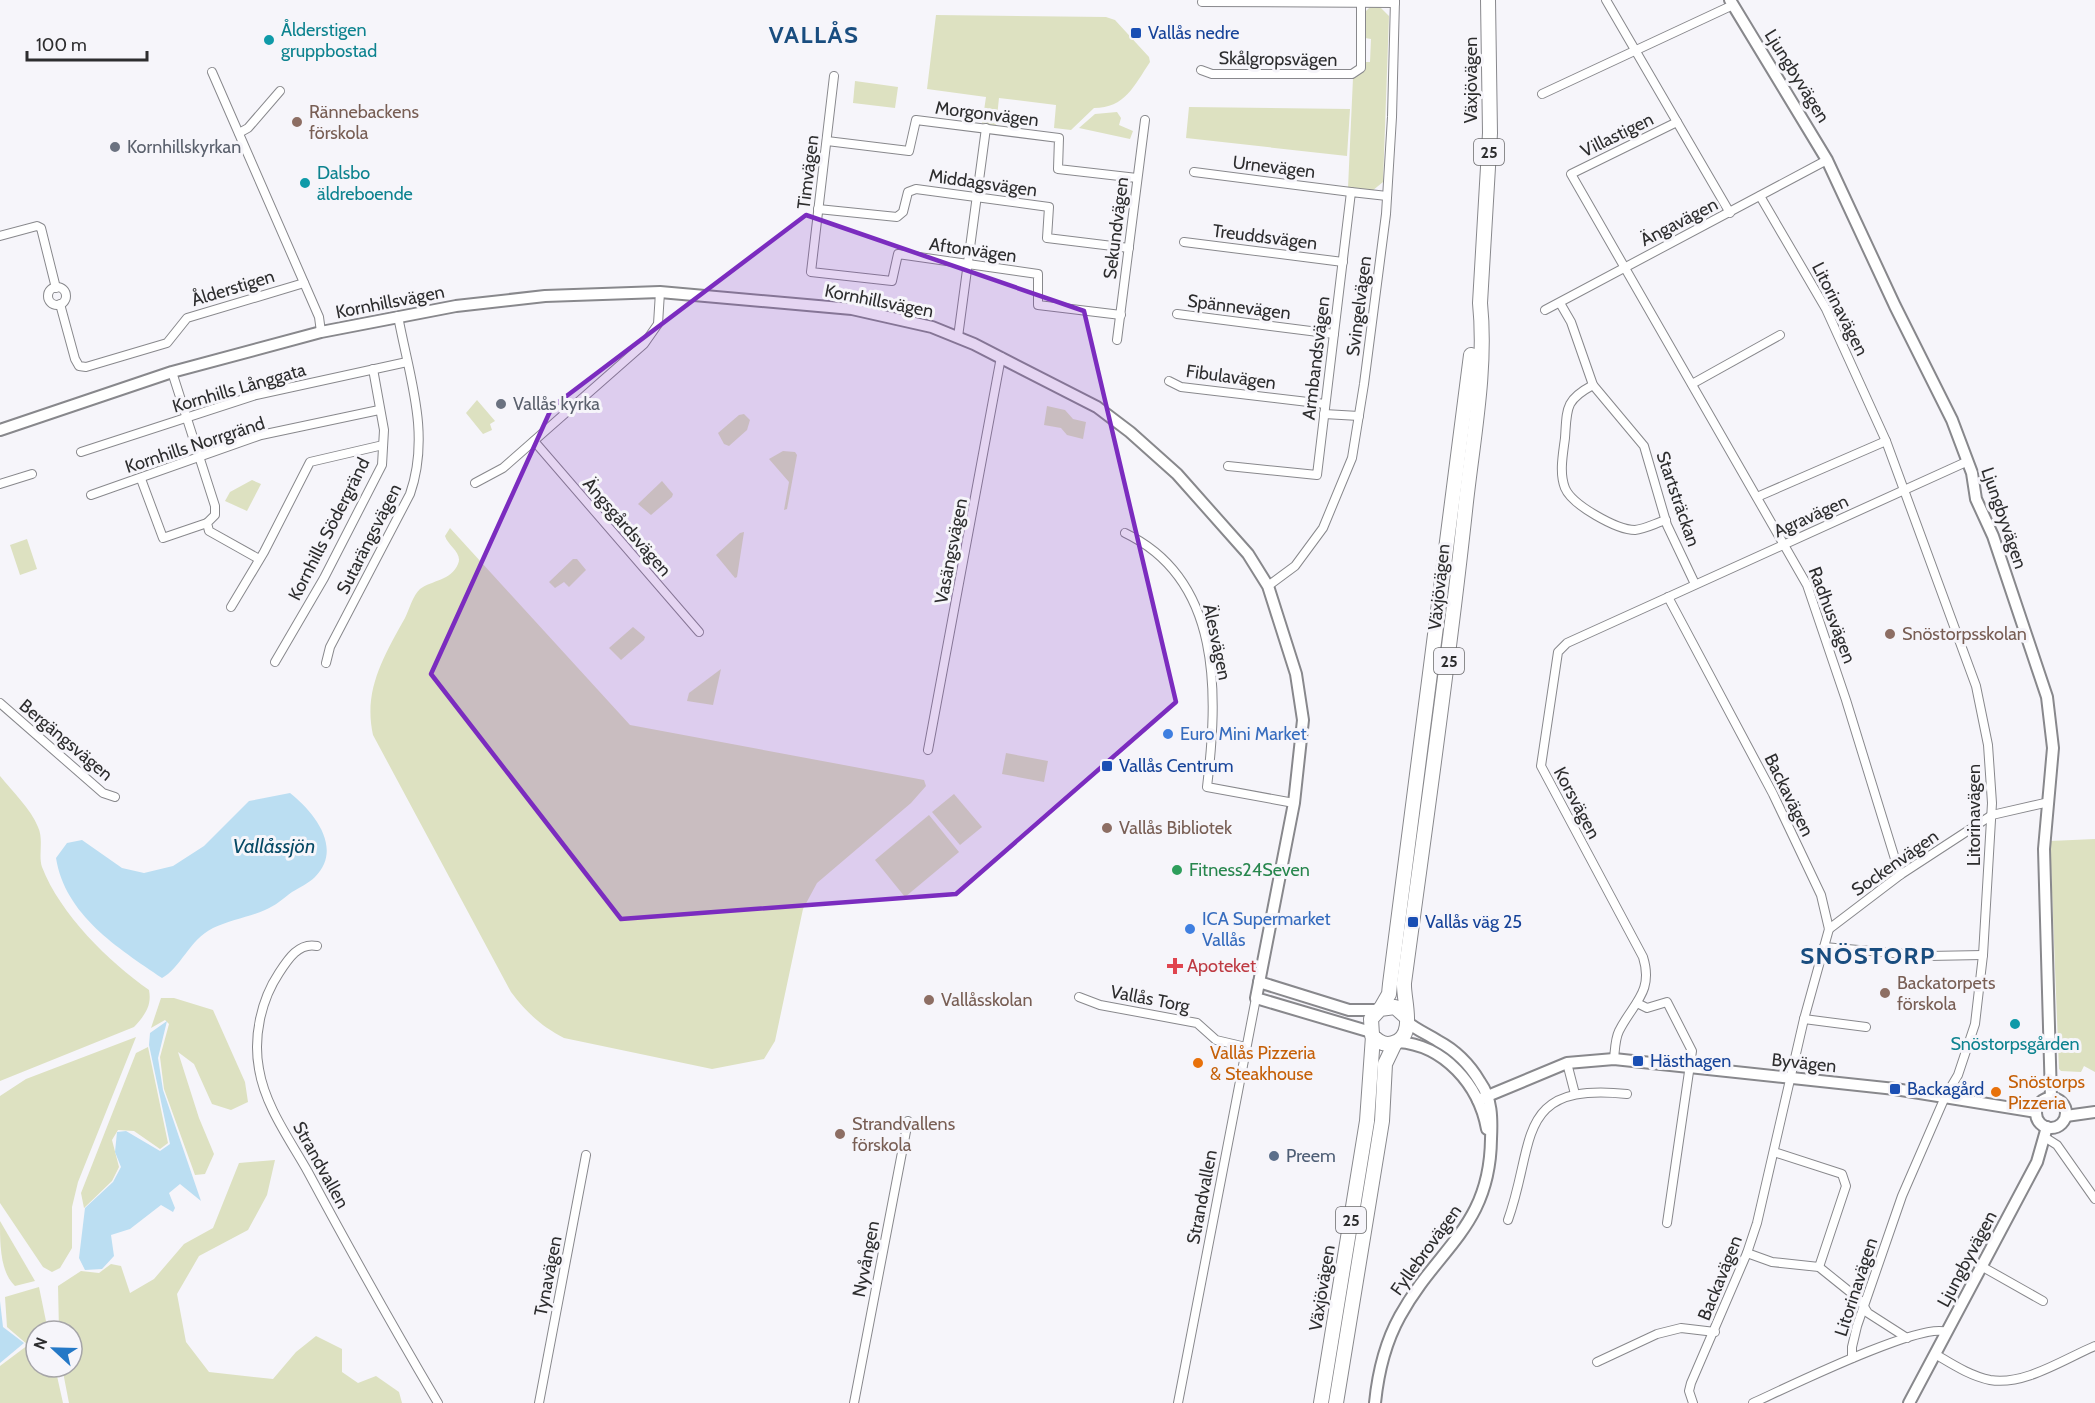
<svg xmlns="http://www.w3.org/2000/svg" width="2095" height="1403" font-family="Cabin,sans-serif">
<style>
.green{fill:#dde1c1}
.water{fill:#bbdef2}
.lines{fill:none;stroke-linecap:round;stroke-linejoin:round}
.street-casing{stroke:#88888c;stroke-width:10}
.secondary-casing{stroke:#88888c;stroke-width:14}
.highway-casing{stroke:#88888c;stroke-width:16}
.street{stroke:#fff;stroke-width:8}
.secondary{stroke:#fff;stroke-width:10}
.highway{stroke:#fff;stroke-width:14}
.marked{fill:#7b2cbf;fill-opacity:0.2;stroke:#7b2cbf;stroke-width:4.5;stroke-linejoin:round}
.transit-dot{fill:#1a4fb4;stroke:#f6f5fa;stroke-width:2}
.culture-dot{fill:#0f9aa8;stroke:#f6f5fa;stroke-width:2}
.education-dot{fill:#8d6e63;stroke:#f6f5fa;stroke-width:2}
.worship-dot{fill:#6b7280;stroke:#f6f5fa;stroke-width:2}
.shop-dot{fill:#3f7fe0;stroke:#f6f5fa;stroke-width:2}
.leisure-dot{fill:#2e9e5b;stroke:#f6f5fa;stroke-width:2}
.health-dot{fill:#e0444e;stroke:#f6f5fa;stroke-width:2}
.food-dot{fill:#e8710a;stroke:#f6f5fa;stroke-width:2}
.service-dot{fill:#5c6f8a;stroke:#f6f5fa;stroke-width:2}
.labels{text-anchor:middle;stroke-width:6;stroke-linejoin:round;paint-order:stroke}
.shield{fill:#f6f5fa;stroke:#69696b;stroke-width:1.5}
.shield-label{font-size:16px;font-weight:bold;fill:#2d2d2e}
.culture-label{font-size:18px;fill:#0d838f;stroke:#f6f5fa;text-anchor:start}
.transit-label{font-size:18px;fill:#164399;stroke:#f6f5fa;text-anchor:start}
.street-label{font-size:18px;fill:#2d2d2e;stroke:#f6f5fa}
.education-label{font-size:18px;fill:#785e54;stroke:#f6f5fa;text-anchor:start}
.worship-label{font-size:18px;fill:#5b616d;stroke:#f6f5fa;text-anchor:start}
.shop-label{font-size:18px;fill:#366cbe;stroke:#f6f5fa;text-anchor:start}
.leisure-label{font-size:18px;fill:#27864d;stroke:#f6f5fa;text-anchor:start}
.health-label{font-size:18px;fill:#be3a42;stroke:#f6f5fa;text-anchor:start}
.food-label{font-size:18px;fill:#c56008;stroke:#f6f5fa;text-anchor:start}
.service-label{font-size:18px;fill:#4e5e75;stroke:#f6f5fa;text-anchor:start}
.water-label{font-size:20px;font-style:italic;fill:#064965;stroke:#f6f5fa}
.district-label{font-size:24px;font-weight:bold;letter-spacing:1.5px;fill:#194d7f;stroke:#f6f5fa}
</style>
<rect width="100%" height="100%" fill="#f6f5fa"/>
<g class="green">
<polygon points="1379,6 1389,16 1383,182 1372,191 1348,188 1353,78 1363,70 1364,62 1370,62 1371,39 1365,38 1364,13 1370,7"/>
<path d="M936 15 1106 17 1115 20 1149 57 1150 62C1134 86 1125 108 1094 108L1071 130 1054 128 1056 105 999 98 996 126 982 124 986 97 927 89Z"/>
<polygon points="855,81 898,87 895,108 853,103"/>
<polygon points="1189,107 1350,109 1347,156 1186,138"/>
<polygon points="1117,112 1121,118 1119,125 1133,131 1130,139 1079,128 1095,114"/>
<polygon points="477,400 495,421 490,424 492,430 483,434 466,413"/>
<polygon points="1047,406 1065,410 1073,419 1086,422 1083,439 1067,435 1061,428 1044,425"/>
<polygon points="744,414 750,420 747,430 729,446 724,444 718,433 739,415"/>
<polygon points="783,451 795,452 797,455 787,509 784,510 789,482 769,459"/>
<polygon points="252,480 261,484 247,511 225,501 230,492"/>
<polygon points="662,481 673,494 672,497 651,515 638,504"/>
<path d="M450 528 630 725 924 780 926 786 911 803 817 883 803 909 775 1041 764 1059 712 1069 564 1038C541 1026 527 1013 511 992L373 735C363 690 384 656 405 618 409 610 413 595 420 589 432 580 451 581 458 564 463 553 448 546 445 536Z"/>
<polygon points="744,532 737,577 735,578 716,555 740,533"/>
<polygon points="27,539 37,569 20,575 10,545"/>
<polygon points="573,559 577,559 586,570 569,587 564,582 555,588 549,582"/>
<polygon points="633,627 645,637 644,640 621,660 609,648"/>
<polygon points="721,669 713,705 687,701 689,693"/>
<polygon points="1006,753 1048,761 1044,782 1002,774"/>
<path d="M0 776C12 791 31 809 38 827 44 840 38 855 42 867 60 914 109 962 149 990 152 1006 145 1015 134 1027L0 1081Z"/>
<polygon points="954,794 982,827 960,845 932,812"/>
<polygon points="929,815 959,852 905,897 875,860"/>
<polygon points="2095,839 2095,1072 2084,1066 2081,1072 2061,1071 2059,1069 2050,841"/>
<polygon points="161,998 174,998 213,1010 245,1082 248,1102 231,1110 212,1104 194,1064 178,1052 199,1118 214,1154 205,1174 195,1175 164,1089 160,1057 169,1024 165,1020 151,1028"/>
<polygon points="136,1037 78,1182 72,1207 72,1248 60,1268 52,1272 43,1267 0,1203 0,1096 26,1079"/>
<polygon points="148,1047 168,1143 160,1149 134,1131 118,1130 112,1140 119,1167 112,1181 84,1208 81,1193 136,1053"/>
<polygon points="275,1160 267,1195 248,1230 199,1256 177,1294 186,1342 209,1372 273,1379 296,1352 316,1336 342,1349 342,1372 358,1383 376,1376 399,1392 402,1403 69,1403 62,1367 72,1367 72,1331 59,1331 58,1286 81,1271 99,1273 111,1264 121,1266 130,1293 154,1279 184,1244 213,1228 239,1163"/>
<path d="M0 1221 35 1281 15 1286C0 1272 0 1244 0 1221Z"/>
<polygon points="39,1287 48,1331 36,1331 36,1367 55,1367 63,1403 0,1403 0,1366 28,1345 7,1327 5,1297"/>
</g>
<g class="water">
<path d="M290 793C313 811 344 848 315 877 309 883 299 888 292 892 284 898 275 906 265 910 249 917 230 920 213 928 189 940 180 969 162 978 118 948 65 915 56 858L67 843 82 840 122 868 144 873 173 866 204 846 249 801Z"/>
<polygon points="167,1021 158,1058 163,1090 201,1201 180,1184 169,1193 175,1208 173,1212 161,1205 130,1229 111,1235 114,1256 102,1269 85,1270 79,1258 85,1208 113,1182 121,1167 115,1152 117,1132 126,1131 160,1151 170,1144 149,1045 150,1033"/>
<polygon points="0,1301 3,1327 24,1343 0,1363"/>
</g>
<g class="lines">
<g class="street-casing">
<g id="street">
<polyline points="1606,0 1730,213"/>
<polyline points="1202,2 1395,3"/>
<polyline points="1201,70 1212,74 1352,74 1361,68 1361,0"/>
<polyline points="212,72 319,317 321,332"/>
<polyline points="834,76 811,272 892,281 898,254 1038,274 1038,305 1121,315"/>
<polyline points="1542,94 1733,5"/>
<polyline points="1677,122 1571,174 1807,585 1846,700 1900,875"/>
<polyline points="239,133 248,128 280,91"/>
<polyline points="827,141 909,151 916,120 1059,138 1058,169 1137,178"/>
<polyline points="1194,172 1351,192"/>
<polyline points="1760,196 1826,309 1886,441 1976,686 1988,745 1992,803 1983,955 1975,1024 1958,1075 1945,1097 1902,1196 1857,1326 1852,1347 1852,1358"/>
<polyline points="818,209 897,217 903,212 908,192 916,189 1049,207 1047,238 1129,248"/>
<polyline points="0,236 37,226 41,228 56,288"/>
<polyline points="1184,242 1343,262"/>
<circle cx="57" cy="296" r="9"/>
<polyline points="1560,303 1571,322 1593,385 1644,446 1667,525 1695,584"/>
<polyline points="60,304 75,359 79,366 86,367 167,343 187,318 304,283"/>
<polyline points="1545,310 1827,160"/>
<polyline points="1177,314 1334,334"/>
<polyline points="958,337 986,128"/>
<polyline points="1117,340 1145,120"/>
<polyline points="172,372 215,506 215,515 207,523 209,531 259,559"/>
<polyline points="1169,381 1181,387 1325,404"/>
<polyline points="1692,384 1780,335"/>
<path d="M1593 385C1565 400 1567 408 1565 438 1563 454 1559 473 1565 488 1572 505 1617 530 1635 530 1645 529 1656 523 1666 520"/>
<polyline points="1324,414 1359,416"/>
<polyline points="534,441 699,632"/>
<polyline points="81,452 256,395 407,362"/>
<polyline points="1228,466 1317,475 1351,192 1387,196"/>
<polyline points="141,479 163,538 207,523"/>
<polyline points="475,483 503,468 644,344 658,324 660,292"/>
<polyline points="0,484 32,474"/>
<polyline points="91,495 261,435 379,410"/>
<polyline points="1757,497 1886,441"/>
<path d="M1125 533C1223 580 1218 695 1207 787L1294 803"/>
<polyline points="1268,586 1295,566 1323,528 1352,458 1364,384 1386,214 1392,117 1395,0"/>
<polyline points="1668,597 1773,794 1821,895 1829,929 1804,1019 1757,1223 1747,1253 1691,1383 1689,1391 1693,1403"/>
<polyline points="231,607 264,552 310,462 383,445"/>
<polyline points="275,662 324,578 382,465 384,430 373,369"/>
<path d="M326 663 330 647 410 494C431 434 409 376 398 316"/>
<polyline points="0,703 103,793 115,797"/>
<polyline points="928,750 1001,357"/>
<polyline points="1829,929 1900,875 1992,815 2049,802"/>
<path d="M317 946C299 942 288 959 279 973 261 1000 253 1037 259 1069 265 1106 290 1140 308 1172 350 1250 393 1327 438 1403"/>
<polyline points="1824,947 1928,956 1983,955"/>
<polyline points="1079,997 1100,1005 1197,1023 1216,1040 1246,1047"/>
<polyline points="1637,1003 1647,1008 1667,1002 1692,1051 1667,1223"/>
<polyline points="1804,1019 1866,1027"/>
<path d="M1614 1059C1615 1050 1615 1039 1619 1031 1633 1003 1654 992 1643 957L1541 766 1558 652 1567 643 1966 462"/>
<polyline points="1567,1063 1575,1094"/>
<polyline points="2046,1138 2057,1145 2095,1199"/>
<polyline points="1774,1152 1842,1174 1846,1186 1819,1267"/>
<path d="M1508 1220C1536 1142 1514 1082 1627 1094"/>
<polyline points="1747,1253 1772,1262 1819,1267 1860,1300 1868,1313 1907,1338"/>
<polyline points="1981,1266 2043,1301"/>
<path d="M1935 1354C1952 1364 1970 1376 1990 1380 2024 1386 2064 1359 2095 1346"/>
<polyline points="1597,1362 1657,1334 1681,1328 1715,1332"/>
<polyline points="539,1403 586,1155"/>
<polyline points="854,1403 908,1121"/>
<polyline points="1178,1403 1256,998"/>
<path d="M1753 1403C1784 1389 1922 1321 1946 1332"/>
</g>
</g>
<g class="secondary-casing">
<g id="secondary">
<polyline points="1730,0 1827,160 1895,306 1952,420 1972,473 1976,499 1993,536 2047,697 2053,748 2044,849 2051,1098"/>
<polyline points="0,430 172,372 321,332 456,306 545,296 660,292 852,309 932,327 974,344 1097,407 1130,432 1177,474 1248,554 1268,586 1296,674 1303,720 1294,803 1256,998 1371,1032"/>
<polyline points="1259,982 1349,1010 1377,1010"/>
<path d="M1398 1042C1444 1045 1479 1085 1487 1129"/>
<circle cx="2051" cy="1113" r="15"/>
<polyline points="1478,1100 1567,1063 1614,1059 1895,1089 2036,1112"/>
<polyline points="2066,1116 2095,1112"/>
<path d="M1375 1403C1378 1373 1385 1343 1400 1316 1438 1247 1490 1227 1491 1139 1492 1118 1492 1099 1480 1082 1470 1065 1455 1050 1438 1041 1427 1034 1417 1030 1407 1022"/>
<polyline points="1909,1403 2037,1162 2047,1127"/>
</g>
</g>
<g class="highway-casing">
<g id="highway">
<polyline points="1381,1008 1389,994 1390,984 1471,355"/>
<path d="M1405 1016 1395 1007 1380 1009 1371 1019 1372 1035C1378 1042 1385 1046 1393 1043 1417 1037 1403 1000 1404 983 1425 826 1448 669 1465 511 1472 443 1487 371 1480 303L1490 133 1488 0"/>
<polyline points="1321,1403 1367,1121 1373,1036"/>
<polyline points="1336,1403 1382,1121 1385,1064 1395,1043"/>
</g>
</g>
<use href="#street" class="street"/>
<use href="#secondary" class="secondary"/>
<use href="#highway" class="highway"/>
</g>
<path class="marked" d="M806 215 1084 311 1176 702 956 894 621 919 431 674 552 407Z"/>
<g class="transit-dot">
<rect x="1130" y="27" width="12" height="12" rx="3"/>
<rect x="1101" y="760" width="12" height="12" rx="3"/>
<rect x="1407" y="916" width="12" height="12" rx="3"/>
<rect x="1632" y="1055" width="12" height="12" rx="3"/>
<rect x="1889" y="1083" width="12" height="12" rx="3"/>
</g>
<g class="culture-dot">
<circle cx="269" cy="40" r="6"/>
<circle cx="305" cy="183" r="6"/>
<circle cx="2015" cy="1024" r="6"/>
</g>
<g class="education-dot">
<circle cx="297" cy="122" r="6"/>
<circle cx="1890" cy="634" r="6"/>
<circle cx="1107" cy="828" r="6"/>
<circle cx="1885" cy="993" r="6"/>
<circle cx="929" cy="1000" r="6"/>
<circle cx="840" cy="1134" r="6"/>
</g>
<g class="worship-dot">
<circle cx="115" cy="147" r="6"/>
<circle cx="501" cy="404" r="6"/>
</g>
<g class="shop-dot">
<circle cx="1168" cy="734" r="6"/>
<circle cx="1190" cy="929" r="6"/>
</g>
<circle class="leisure-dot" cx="1177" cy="870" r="6"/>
<path class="health-dot" d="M1172 957h6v6h6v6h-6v6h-6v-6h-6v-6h6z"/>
<g class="food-dot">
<circle cx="1198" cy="1063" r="6"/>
<circle cx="1996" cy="1092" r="6"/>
</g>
<circle class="service-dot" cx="1274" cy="1156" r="6"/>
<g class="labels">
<g class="shield">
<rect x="1474" y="139" width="30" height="26" rx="4.5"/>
<rect x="1434" y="648" width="30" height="26" rx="4.5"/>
<rect x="1336" y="1207" width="30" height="26" rx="4.5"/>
</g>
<g class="shield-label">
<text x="1489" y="158">25</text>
<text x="1449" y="667">25</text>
<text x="1351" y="1226">25</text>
</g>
<g class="culture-label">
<text x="281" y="36">Ålderstigen<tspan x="281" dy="21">gruppbostad</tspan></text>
<text x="317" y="179">Dalsbo<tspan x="317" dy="21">äldreboende</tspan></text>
<text x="2015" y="1050" text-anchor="middle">Snöstorpsgården</text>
</g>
<g class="transit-label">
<text x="1148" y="39">Vallås nedre</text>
<text x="1119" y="772">Vallås Centrum</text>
<text x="1425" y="928">Vallås väg 25</text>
<text x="1650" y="1067">Hästhagen</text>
<text x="1907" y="1095">Backagård</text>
</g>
<g class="street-label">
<text transform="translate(1278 59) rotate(1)" y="6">Skålgropsvägen</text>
<text transform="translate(1797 76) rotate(58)" y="6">Ljungbyvägen</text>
<text transform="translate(1471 80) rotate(-90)" y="6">Växjövägen</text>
<text transform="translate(987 114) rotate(7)" y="6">Morgonvägen</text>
<text transform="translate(1617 135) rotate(-26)" y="6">Villastigen</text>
<text transform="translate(1274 167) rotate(7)" y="6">Urnevägen</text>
<text transform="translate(808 172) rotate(-83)" y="6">Timvägen</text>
<text transform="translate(983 183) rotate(8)" y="6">Middagsvägen</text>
<text transform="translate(1679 222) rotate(-27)" y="6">Ängavägen</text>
<text transform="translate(1116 228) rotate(-83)" y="6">Sekundvägen</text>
<text transform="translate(1265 237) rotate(7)" y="6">Treuddsvägen</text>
<text transform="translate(973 250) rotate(8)" y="6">Aftonvägen</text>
<text transform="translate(233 288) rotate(-17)" y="6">Ålderstigen</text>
<text transform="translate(879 301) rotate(11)" y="6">Kornhillsvägen</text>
<text transform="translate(390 302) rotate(-11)" y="6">Kornhillsvägen</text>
<text transform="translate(1359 306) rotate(-83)" y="6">Svingelvägen</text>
<text transform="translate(1239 307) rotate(7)" y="6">Spännevägen</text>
<text transform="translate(1840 309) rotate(63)" y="6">Litorinavägen</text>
<text transform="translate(1316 358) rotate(-83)" y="6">Armbandsvägen</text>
<text transform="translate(1231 377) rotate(8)" y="6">Fibulavägen</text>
<text transform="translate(239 388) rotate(-16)" y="6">Kornhills Långgata</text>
<text transform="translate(195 445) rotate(-18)" y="6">Kornhills Norrgränd</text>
<text transform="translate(1678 499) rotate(71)" y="6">Startsträckan</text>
<text transform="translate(1811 516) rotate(-24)" y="6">Agravägen</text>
<text transform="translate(2004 518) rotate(71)" y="6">Ljungbyvägen</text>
<text transform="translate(627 527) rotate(49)" y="6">Ängsgårdsvägen</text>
<text transform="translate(329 529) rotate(-63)" y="6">Kornhills Södergränd</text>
<text transform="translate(369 539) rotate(-63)" y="6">Sutarängsvägen</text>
<text transform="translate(951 551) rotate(-79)" y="6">Vasängsvägen</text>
<text transform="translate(1439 587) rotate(-84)" y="6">Växjövägen</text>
<text transform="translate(1832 615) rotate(69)" y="6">Radhusvägen</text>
<text transform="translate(1217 642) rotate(78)" y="6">Älesvägen</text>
<text transform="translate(66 740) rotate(40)" y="6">Bergängsvägen</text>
<text transform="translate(1789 795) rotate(64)" y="6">Backavägen</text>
<text transform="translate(1577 803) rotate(62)" y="6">Korsvägen</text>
<text transform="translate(1974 815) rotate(-90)" y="6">Litorinavägen</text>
<text transform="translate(1895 863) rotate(-35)" y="6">Sockenvägen</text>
<text transform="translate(1150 999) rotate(11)" y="6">Vallås Torg</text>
<text transform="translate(1804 1063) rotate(6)" y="6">Byvägen</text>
<text transform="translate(321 1165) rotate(61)" y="6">Strandvallen</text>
<text transform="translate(1202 1197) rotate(-79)" y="6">Strandvallen</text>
<text transform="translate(1426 1250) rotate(-54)" y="6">Fyllebrovägen</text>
<text transform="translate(866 1259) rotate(-79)" y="6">Nyvången</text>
<text transform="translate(1967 1259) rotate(-62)" y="6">Ljungbyvägen</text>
<text transform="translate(548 1276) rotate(-79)" y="6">Tynavägen</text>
<text transform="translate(1720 1278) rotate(-68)" y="6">Backavägen</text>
<text transform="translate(1856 1287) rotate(-72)" y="6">Litorinavägen</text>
<text transform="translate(1322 1288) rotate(-81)" y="6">Växjövägen</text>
</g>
<g class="education-label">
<text x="309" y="118">Rännebackens<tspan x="309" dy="21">förskola</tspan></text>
<text x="1902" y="640">Snöstorpsskolan</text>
<text x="1119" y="834">Vallås Bibliotek</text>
<text x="1897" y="989">Backatorpets<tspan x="1897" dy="21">förskola</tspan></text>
<text x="941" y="1006">Vallåsskolan</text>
<text x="852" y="1130">Strandvallens<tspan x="852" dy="21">förskola</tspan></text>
</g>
<g class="worship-label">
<text x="127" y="153">Kornhillskyrkan</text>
<text x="513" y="410">Vallås kyrka</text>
</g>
<g class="shop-label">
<text x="1180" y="740">Euro Mini Market</text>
<text x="1202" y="925">ICA Supermarket<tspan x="1202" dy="21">Vallås</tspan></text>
</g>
<g class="leisure-label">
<text x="1189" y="876">Fitness24Seven</text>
</g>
<g class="health-label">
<text x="1187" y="972">Apoteket</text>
</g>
<g class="food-label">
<text x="1210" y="1059">Vallås Pizzeria<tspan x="1210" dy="21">&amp; Steakhouse</tspan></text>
<text x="2008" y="1088">Snöstorps<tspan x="2008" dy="21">Pizzeria</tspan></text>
</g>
<g class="service-label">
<text x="1286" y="1162">Preem</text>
</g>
<g class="water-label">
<text x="274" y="853">Vallåssjön</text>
</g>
<g class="district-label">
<text x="814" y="43">VALLÅS</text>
<text x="1868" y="964">SNÖSTORP</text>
</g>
</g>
<g transform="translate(54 1349) rotate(292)"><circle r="28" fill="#f6f5fa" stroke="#a6a5a8" stroke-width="1.5"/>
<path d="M0-4.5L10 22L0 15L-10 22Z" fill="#2478c6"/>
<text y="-9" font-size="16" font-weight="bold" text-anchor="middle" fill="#2d2d2e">N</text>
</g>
<path d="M27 51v9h120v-9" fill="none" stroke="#2d2d2e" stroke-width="3"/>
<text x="36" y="51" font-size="18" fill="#2d2d2e" stroke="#f6f5fa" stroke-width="4.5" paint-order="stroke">100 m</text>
</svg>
